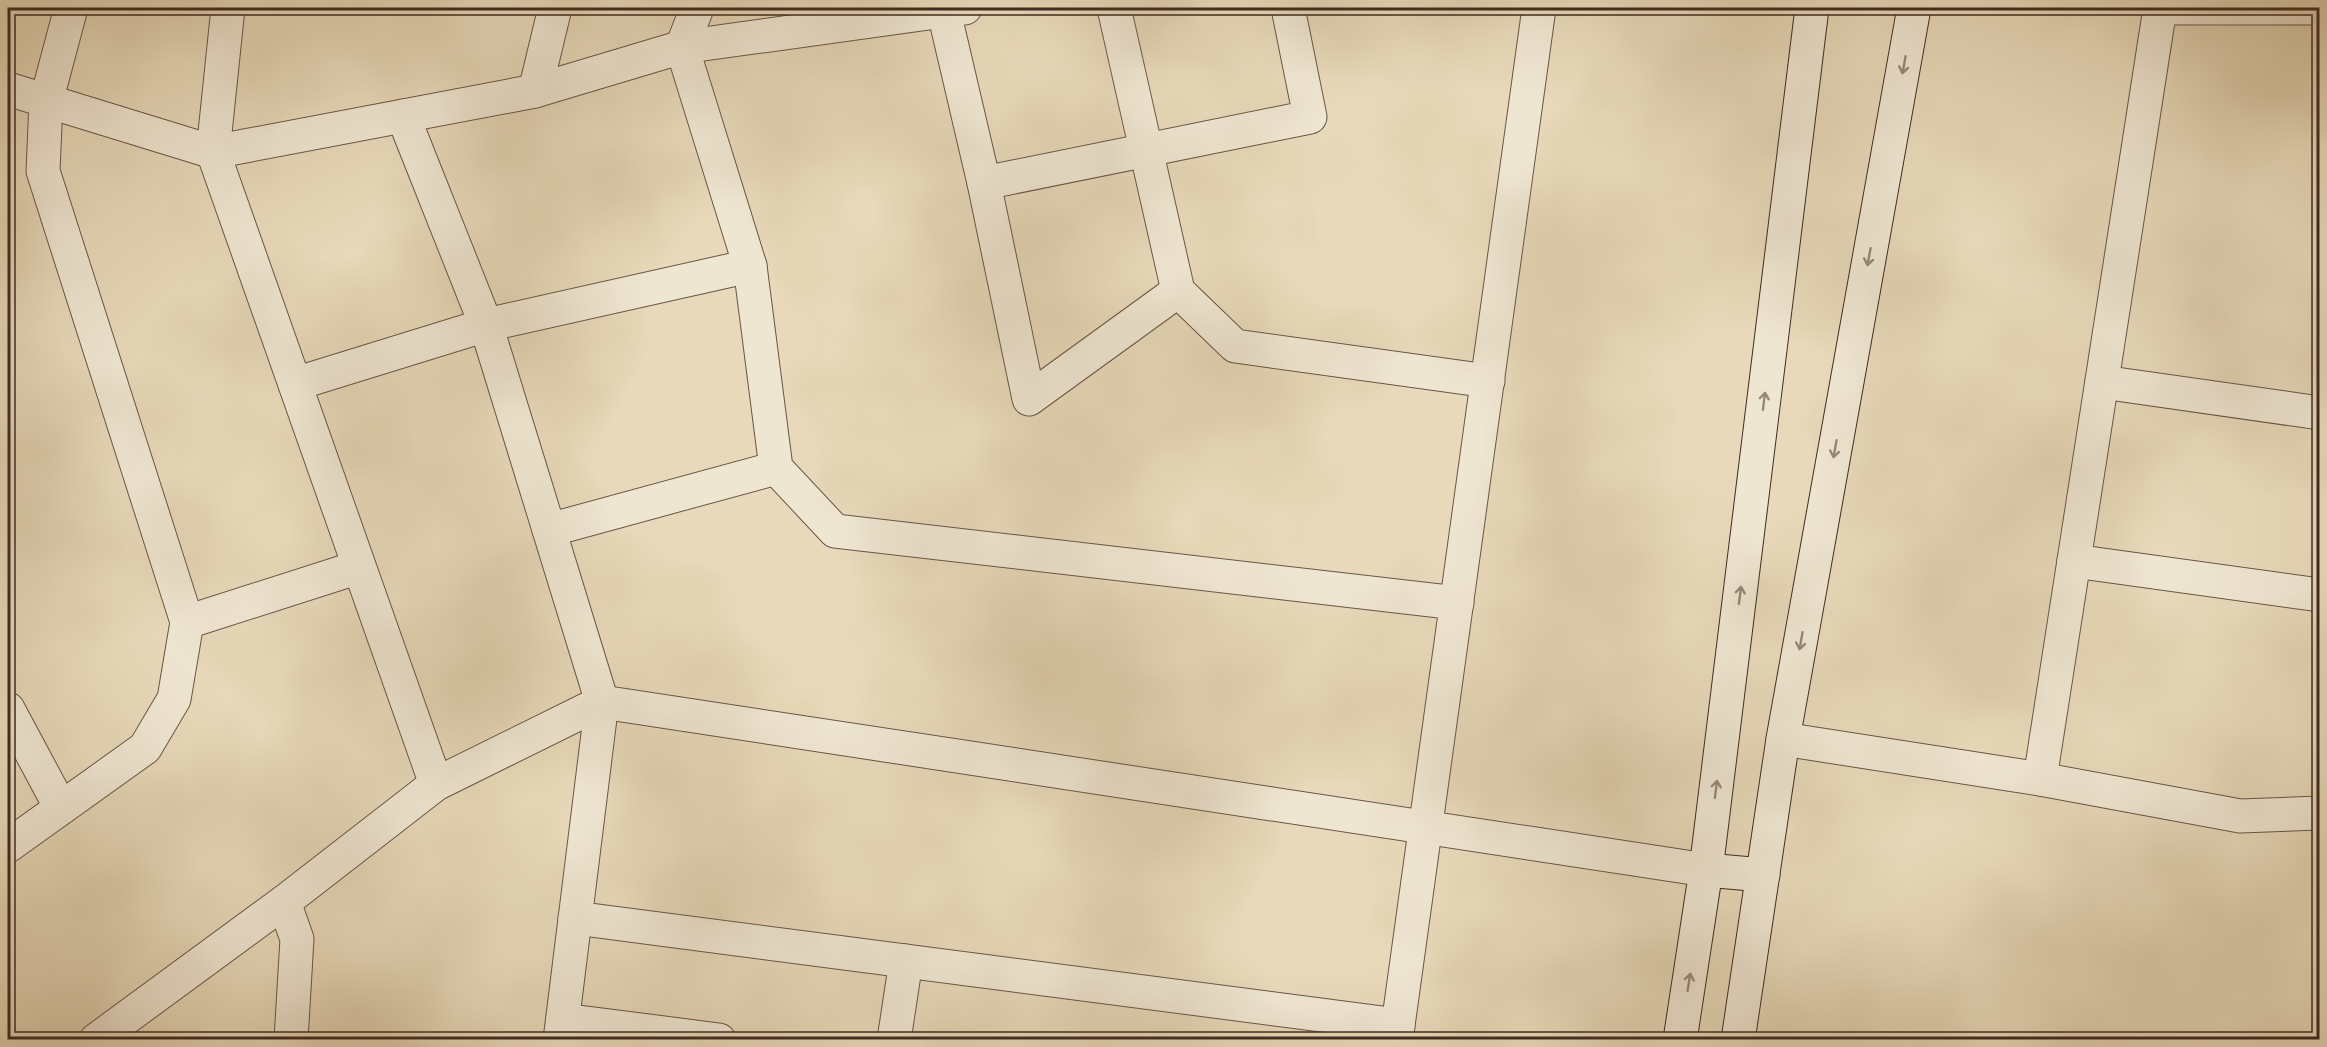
<svg xmlns="http://www.w3.org/2000/svg" width="2327" height="1047" font-family="'IM FELL Double Pica',serif">
<style>
.lines{fill:none;stroke-linecap:round;stroke-linejoin:round}
.street-casing{stroke:#695648;stroke-width:35}
.secondary-casing{stroke:#3f2b22;stroke-width:35}
.street{stroke:#efe6d2;stroke-width:33}
.secondary{stroke:#efe6d2;stroke-width:33}
.oneway{stroke:#97887a}
</style>
<rect width="100%" height="100%" fill="#e7d9b9"/>
<filter id="stains"><feTurbulence type="fractalNoise" baseFrequency=".00333" numOctaves="4"/><feColorMatrix values="0 0 0 0 .2 0 0 0 0 .09 0 0 0 0 .02 0 0 0 .5 -.17"/></filter>
<radialGradient id="worn" r=".72"><stop offset=".6" stop-color="#630" stop-opacity="0"/><stop offset="1" stop-color="#630" stop-opacity=".3"/></radialGradient>
<g class="lines">
<g class="street-casing">
<g id="street">
<polyline points="228,8 213,152 436,784"/>
<polyline points="697,8 682,47 750,266 776,468 835,531 1457,603"/>
<polyline points="1114,8 1178,291 1235,346 1488,381"/>
<polyline points="2160,8 2320,8"/>
<polyline points="944,12 984,183 1029,399 1178,291"/>
<polyline points="8,89 213,152 535,91 682,47 965,8"/>
<polyline points="535,91 555,8"/>
<polyline points="403,116 486,325 602,702 560,1040"/>
<polyline points="984,183 1310,117 1288,8"/>
<polyline points="2102,382 2320,413"/>
<polyline points="295,384 486,325 750,266"/>
<polyline points="549,530 776,468"/>
<polyline points="2074,561 2320,595"/>
<polyline points="187,622 359,567"/>
<polyline points="8,709 61,808"/>
<polyline points="1783,739 2040,779 2240,816 2320,813"/>
<polyline points="2040,779 2160,8"/>
<polyline points="8,846 145,748 174,699 187,622 43,171 46,102 71,8"/>
<polyline points="284,902 297,939 291,1040"/>
<polyline points="575,918 1398,1025"/>
<polyline points="563,1020 719,1040"/>
<polyline points="96,1040 284,902 436,784 602,702 1706,870"/>
<polyline points="894,1040 906,961"/>
<polyline points="1396,1040 1539,8"/>
</g>
</g>
<g class="secondary-casing">
<g id="secondary">
<polyline points="1706,870 1763,875"/>
<polyline points="1680,1040 1706,870 1812,8"/>
<polyline points="1738,1040 1783,739 1914,8"/>
</g>
</g>
<use href="#street" class="street"/>
<use href="#secondary" class="secondary"/>
</g>
<defs><path id="oneway-shaft" d="M-6 0H5M1.5-3L5.5 0L1.5 3" fill="none" stroke-width="1.6" stroke-linecap="round" stroke-linejoin="round" transform="scale(1.5)"/></defs>
<g class="oneway">
<use href="#oneway-shaft" transform="translate(1904 65) rotate(100)"/>
<use href="#oneway-shaft" transform="translate(1869 257) rotate(100)"/>
<use href="#oneway-shaft" transform="translate(1764 401) rotate(-83)"/>
<use href="#oneway-shaft" transform="translate(1835 449) rotate(100)"/>
<use href="#oneway-shaft" transform="translate(1740 595) rotate(-83)"/>
<use href="#oneway-shaft" transform="translate(1801 641) rotate(100)"/>
<use href="#oneway-shaft" transform="translate(1716 789) rotate(-83)"/>
<use href="#oneway-shaft" transform="translate(1689 982) rotate(-81)"/>
</g>
<rect width="2327" height="1047" fill="none" stroke="#e7d9b9" stroke-width="30"/>
<rect x="9" y="9" width="2309" height="1029" fill="none" stroke="#3f2b22" stroke-width="3"/>
<rect x="15" y="15" width="2297" height="1017" fill="none" stroke="#3f2b22" stroke-width="1.5"/>
<rect width="100%" height="100%" filter="url(#stains)"/>
<rect width="100%" height="100%" fill="url(#worn)"/>
</svg>
